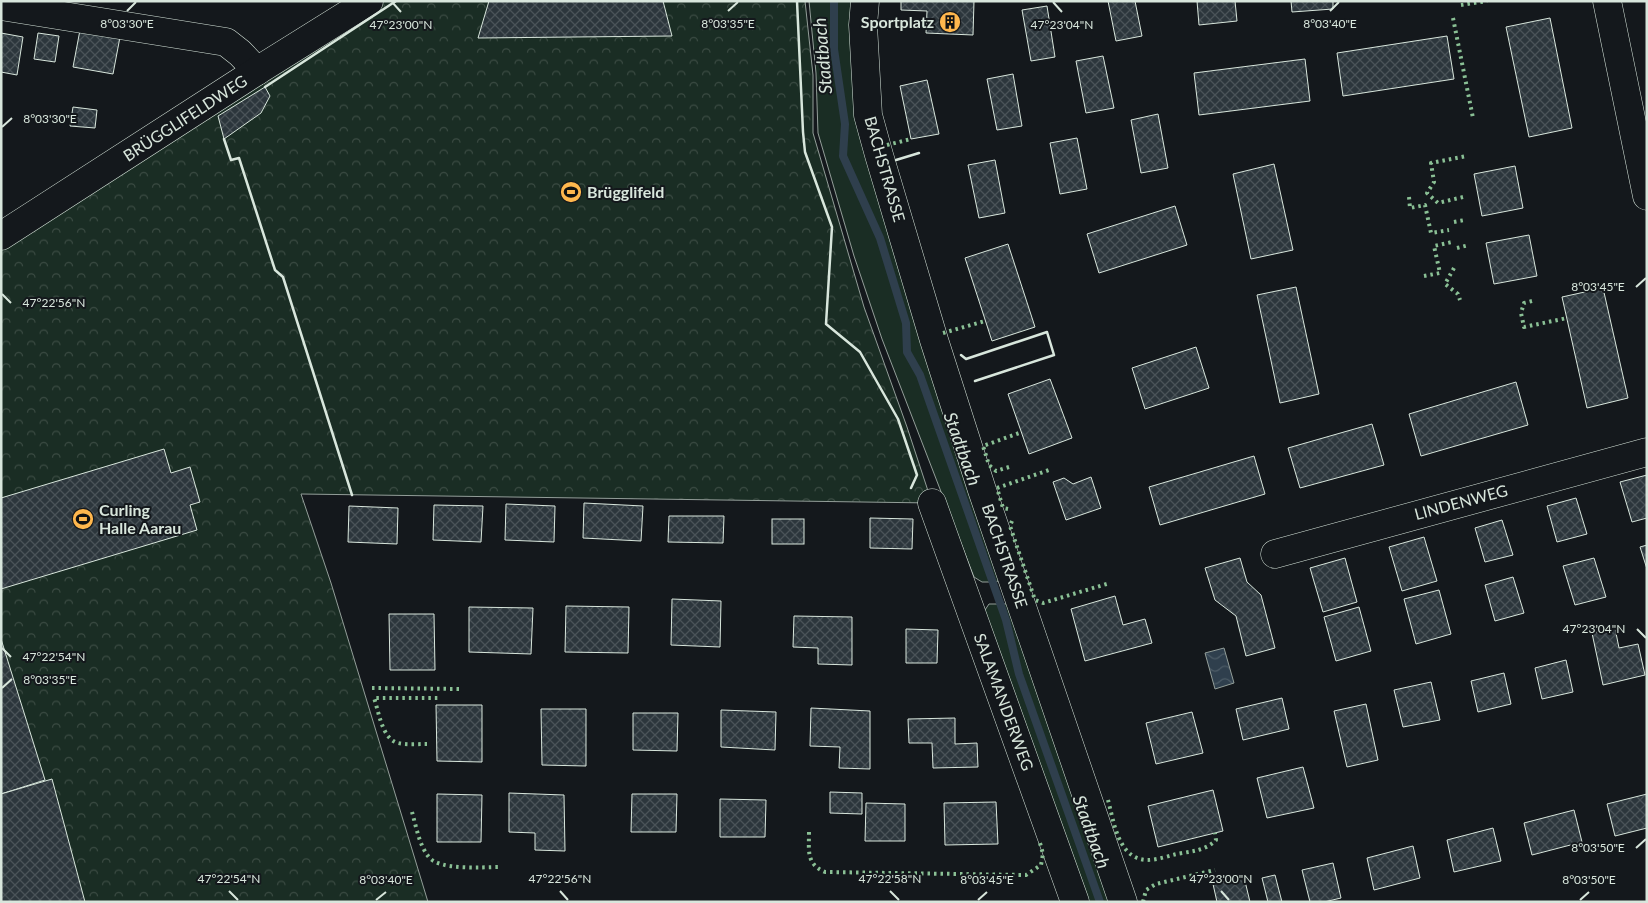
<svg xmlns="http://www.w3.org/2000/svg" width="1648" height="903" font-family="Lato,sans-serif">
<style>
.green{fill:#1a2d24;stroke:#939e99}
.park{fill:url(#park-crowns);stroke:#939e99}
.water{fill:url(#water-waves);stroke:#939e99}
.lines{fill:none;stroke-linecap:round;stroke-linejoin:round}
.stream{stroke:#2f3f4d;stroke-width:8}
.building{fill:url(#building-cross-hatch);stroke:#d8e6dc}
.minor-casing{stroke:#d8e6dc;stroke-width:29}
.minor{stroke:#14181c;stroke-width:28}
.hedge{stroke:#8ac095;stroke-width:4;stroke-dasharray:2.5 4;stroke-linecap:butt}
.wall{stroke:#d8e6dc;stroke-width:2.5}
.ticks{fill:none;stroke:#d8e6dc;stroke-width:2}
.labels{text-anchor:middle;stroke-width:4;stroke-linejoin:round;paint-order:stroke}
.poi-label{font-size:16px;font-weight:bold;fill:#d8e6dc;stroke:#14181c;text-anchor:start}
.street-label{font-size:16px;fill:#d8e6dc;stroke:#14181c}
.water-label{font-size:18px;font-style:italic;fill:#d8e6dc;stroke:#14181c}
.ticks-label{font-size:12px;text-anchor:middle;fill:#d8e6dc;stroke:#14181c;stroke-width:4;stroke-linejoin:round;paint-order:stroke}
</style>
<defs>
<pattern id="park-crowns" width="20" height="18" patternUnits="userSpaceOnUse" patternTransform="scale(1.25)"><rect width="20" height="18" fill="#1a2d24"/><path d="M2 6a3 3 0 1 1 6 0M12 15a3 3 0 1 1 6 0" fill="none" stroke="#3b4b43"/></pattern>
<pattern id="water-waves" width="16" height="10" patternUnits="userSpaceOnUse" patternTransform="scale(1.25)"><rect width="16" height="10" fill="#2f3f4d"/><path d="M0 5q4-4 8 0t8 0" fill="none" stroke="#4c5b66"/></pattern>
<pattern id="building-cross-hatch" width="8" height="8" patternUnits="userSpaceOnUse" patternTransform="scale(1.25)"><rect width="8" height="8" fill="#2c363c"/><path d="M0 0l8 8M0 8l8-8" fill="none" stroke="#4a5358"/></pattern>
</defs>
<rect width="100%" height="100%" fill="#14181c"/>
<g class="green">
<polygon points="809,1 855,1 853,33 1003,573 997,582 982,582 974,577 882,339 854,256 818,133 816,73"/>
<polygon points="989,604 1006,604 1014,606 1110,902 1083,902 983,613"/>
</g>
<polygon class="park" points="369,1 805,1 813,75 813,133 864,307 907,427 932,503 301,494 331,583 428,902 1,902 1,236"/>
<polygon class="water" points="1224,648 1234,683 1215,689 1205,653"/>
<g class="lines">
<polyline class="stream" points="834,1 834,49 845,124 843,156 880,238 906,323 907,352 920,375 1006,620 1019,674 1100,902"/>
</g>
<g class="building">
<polygon points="489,1 663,1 672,36 478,38"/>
<polygon points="901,1 974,1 973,35 926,33 927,11 901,10"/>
<polygon points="1108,1 1135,1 1142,36 1116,41"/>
<polygon points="1197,1 1235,1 1237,21 1199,25"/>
<polygon points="1291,1 1333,1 1333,9 1292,12"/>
<polygon points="1047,6 1055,57 1031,61 1022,10"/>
<polygon points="1550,18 1572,128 1529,137 1506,27"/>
<polygon points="80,30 120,37 113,74 73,67"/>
<polygon points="1,33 23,37 17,75 1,72"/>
<polygon points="38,33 59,36 55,62 34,59"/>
<polygon points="1447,36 1454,79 1343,96 1337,53"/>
<polygon points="1103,56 1114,108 1086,113 1076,61"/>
<polygon points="1305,59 1310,101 1199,115 1194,73"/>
<polygon points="1013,74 1022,126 997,130 987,79"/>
<polygon points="927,80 939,134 911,139 900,86"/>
<polygon points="265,87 270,96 261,113 224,139 218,116"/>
<polygon points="73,107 97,110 95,128 70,126"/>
<polygon points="1158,114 1168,168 1141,173 1131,120"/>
<polygon points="1077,138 1087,189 1060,194 1050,143"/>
<polygon points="995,160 1005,213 979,218 968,165"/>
<polygon points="1274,164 1293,250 1251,259 1233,174"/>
<polygon points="1515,166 1523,208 1482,216 1474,174"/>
<polygon points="1175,206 1187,245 1099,273 1087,234"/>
<polygon points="1529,235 1537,276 1494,284 1486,243"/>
<polygon points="1008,244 1035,327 992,341 965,258"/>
<polygon points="1296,287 1319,394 1280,403 1257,295"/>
<polygon points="1603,288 1628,398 1587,408 1562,297"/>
<polygon points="1196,347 1209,388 1145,409 1132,368"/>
<polygon points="1050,379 1072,438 1029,454 1008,394"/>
<polygon points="1516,382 1528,425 1421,456 1409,414"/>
<polygon points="1372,424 1384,465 1300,488 1288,448"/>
<polygon points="164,449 171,473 190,467 200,502 190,505 197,530 1,589 1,498"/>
<polygon points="1254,456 1265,494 1160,525 1149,487"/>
<polygon points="1647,475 1647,518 1632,522 1620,482"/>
<polygon points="1091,477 1101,508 1066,520 1053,482 1064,478 1073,484"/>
<polygon points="1576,498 1587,534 1557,542 1547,506"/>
<polygon points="584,503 643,506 641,541 583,538"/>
<polygon points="506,504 555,506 554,542 505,540"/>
<polygon points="434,505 483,506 481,542 433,540"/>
<polygon points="349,506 398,508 397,544 348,542"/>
<polygon points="669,516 724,516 723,543 668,542"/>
<polygon points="870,518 913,519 912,549 870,548"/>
<rect x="772" y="519" width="32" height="25"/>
<polygon points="1502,520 1513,555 1485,562 1475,528"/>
<polygon points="1424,537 1437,581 1402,591 1389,547"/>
<polygon points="1647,545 1647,569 1640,547"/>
<polygon points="1240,558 1247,582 1261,595 1275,648 1246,656 1236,616 1215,600 1205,568"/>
<polygon points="1345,558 1357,602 1323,612 1310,568"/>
<polygon points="1594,558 1606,597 1575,605 1563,566"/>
<polygon points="1513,577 1524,613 1495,621 1485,585"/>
<polygon points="1439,590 1451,634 1416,644 1404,599"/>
<polygon points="1115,596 1123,625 1145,619 1152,643 1085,661 1071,609"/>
<polygon points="672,599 721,601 720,647 671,645"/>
<polygon points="566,606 629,607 628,653 565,652"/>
<polygon points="469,607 533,608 531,654 469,652"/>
<polygon points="1359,607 1371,651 1336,661 1324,617"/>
<polygon points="389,614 434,614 435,670 390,670"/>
<polygon points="794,616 852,617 852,665 818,664 818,648 793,647"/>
<polygon points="1615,628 1619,648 1638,644 1645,675 1603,685 1592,633"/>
<polygon points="906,629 938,630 937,663 906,663"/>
<polygon points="1,639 45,780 1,794"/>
<polygon points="1566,660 1573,692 1542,699 1535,668"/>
<polygon points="1504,673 1511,704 1478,712 1471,681"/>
<polygon points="1431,682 1440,720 1403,727 1394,690"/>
<polygon points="1282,698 1289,729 1243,740 1236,709"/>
<polygon points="1366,704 1378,760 1347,767 1334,711"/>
<polygon points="436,705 482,705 482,762 437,761"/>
<polygon points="811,708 870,711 870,769 839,768 840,747 810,746"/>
<polygon points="541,709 586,709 586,766 542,765"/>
<polygon points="721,710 776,712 775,750 721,747"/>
<polygon points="1192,712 1203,753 1156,764 1146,723"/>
<polygon points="633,713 678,713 677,751 633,750"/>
<polygon points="955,718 955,744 977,743 978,767 933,768 932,743 909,743 908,719"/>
<polygon points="1303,767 1314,808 1267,818 1257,778"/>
<polygon points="52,779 85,902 1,902 1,794"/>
<polygon points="1213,790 1223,831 1158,847 1148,806"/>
<polygon points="830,792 862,793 862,814 830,813"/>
<polygon points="509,793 564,795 565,851 535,850 535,833 509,832"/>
<polygon points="437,794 482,795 481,842 437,842"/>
<polygon points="632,794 677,794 676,832 631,832"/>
<polygon points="1647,794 1647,828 1615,836 1607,804"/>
<polygon points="720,799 766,800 765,837 720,837"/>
<polygon points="996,802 998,844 945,845 944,803"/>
<polygon points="866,803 905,804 905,841 865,841"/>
<polygon points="1574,810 1582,842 1532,855 1524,823"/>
<polygon points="1493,828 1501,861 1454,872 1447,840"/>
<polygon points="1413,846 1420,878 1374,890 1367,858"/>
<polygon points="1333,863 1341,898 1324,902 1310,902 1302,870"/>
<polygon points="1275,875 1282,902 1268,902 1262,878"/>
<polygon points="1244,877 1250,902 1217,902 1213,884"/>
</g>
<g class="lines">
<g class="minor-casing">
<g id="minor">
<polyline points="865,1 863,25 868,115 879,155 934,340 982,490 1123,902"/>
<polyline points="1607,1 1647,196"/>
<polyline points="1,6 226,42 240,53 257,71"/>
<polyline points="1,236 257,71 369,1"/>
<polyline points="932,503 1075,902"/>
<polyline points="1275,554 1647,452"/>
</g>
</g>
<use href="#minor" class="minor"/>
<g class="hedge">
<polyline points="1461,5 1487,1"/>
<polyline points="1453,18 1473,118"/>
<polyline points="887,145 911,139"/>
<polyline points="1409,197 1410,208 1425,205 1431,233 1449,230"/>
<polyline points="1463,197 1438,203 1427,193 1434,182 1431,163 1467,156"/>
<polyline points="1454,222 1465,220"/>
<polyline points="1457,248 1469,245"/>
<polyline points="1454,268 1445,284 1458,294 1460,300"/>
<polyline points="1424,276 1440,273 1434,246 1452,242"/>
<polyline points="1532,301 1524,303 1521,313 1524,327 1567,318"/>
<polyline points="943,333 985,321"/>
<polyline points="1009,467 996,471 989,465 983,446 1022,432"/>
<polyline points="1008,509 1003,508 997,488 1052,469"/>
<polyline points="1012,521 1010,526 1035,600 1043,603 1110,583"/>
<polyline points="372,688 460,689"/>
<path d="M427 744C418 744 407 745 398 743 382 739 379 712 374 698H440"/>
<path d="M1108 800C1114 822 1118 859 1147 860 1157 860 1168 856 1177 854 1192 851 1205 851 1216 840L1215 833"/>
<path d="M412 812C416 826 419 844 428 856 438 871 483 867 500 867"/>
<path d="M809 832C809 851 806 864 825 872L1026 875 1041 865 1043 854 1040 843"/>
<polyline points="1143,902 1146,890 1156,884 1215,870"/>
</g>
<g class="wall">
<polyline points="797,1 803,132 805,152 832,227 826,324 860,352 898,419 917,475 911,488"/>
<polyline points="265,87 396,1"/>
<polyline points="224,139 231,160 239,158 275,270 283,277 352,495"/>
<polyline points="896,160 919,153"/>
<polyline points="961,355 966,359 1047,332 1054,355 975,381"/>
</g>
</g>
<path class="ticks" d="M392 2 401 12M1053 2 1062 12M127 11 136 2M728 11 738 2M1330 11 1339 2M2 127 12 118M1636 287 1646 278M2 294 11 303M1637 629 1646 638M2 648 11 657M2 688 12 679M1636 848 1646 839M229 891 238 900M560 891 568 900M890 891 899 900M1221 891 1229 900M376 900 386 892M978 900 987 892M1580 900 1589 892"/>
<defs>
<g id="building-disc" transform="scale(1.125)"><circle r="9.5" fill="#ffb74d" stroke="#14181c"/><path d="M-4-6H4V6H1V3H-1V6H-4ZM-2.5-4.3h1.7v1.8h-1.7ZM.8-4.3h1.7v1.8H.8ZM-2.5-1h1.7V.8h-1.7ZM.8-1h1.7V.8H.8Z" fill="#111"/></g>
<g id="stadium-disc" transform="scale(1.125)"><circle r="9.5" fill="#ffb74d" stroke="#14181c"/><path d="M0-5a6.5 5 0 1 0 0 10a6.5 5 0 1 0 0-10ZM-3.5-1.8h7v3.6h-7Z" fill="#111"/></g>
</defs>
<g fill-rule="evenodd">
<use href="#building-disc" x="950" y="22"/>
<use href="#stadium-disc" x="571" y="192"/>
<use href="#stadium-disc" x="83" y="519"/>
</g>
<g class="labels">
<g class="poi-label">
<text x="934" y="28" text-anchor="end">Sportplatz</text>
<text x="587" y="198">Brügglifeld</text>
<text x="99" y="516">Curling<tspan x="99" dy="18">Halle Aarau</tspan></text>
</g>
<g class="street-label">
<text transform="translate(185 118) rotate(-33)" y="6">BRÜGGLIFELDWEG</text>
<text transform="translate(885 169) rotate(74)" y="6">BACHSTRASSE</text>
<text transform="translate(1461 502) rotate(-15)" y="6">LINDENWEG</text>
<text transform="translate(1005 556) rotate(71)" y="6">BACHSTRASSE</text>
<text transform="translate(1004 702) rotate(70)" y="6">SALAMANDERWEG</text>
</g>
<g class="water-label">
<text transform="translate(823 56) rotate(-95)" y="6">Stadtbach</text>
<text transform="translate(962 449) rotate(70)" y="6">Stadtbach</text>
<text transform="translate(1091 832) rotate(70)" y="6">Stadtbach</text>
</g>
</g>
<g class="ticks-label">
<text x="728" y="28">8°03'35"E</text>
<text x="127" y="28">8°03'30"E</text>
<text x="1330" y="28">8°03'40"E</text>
<text x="401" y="29">47°23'00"N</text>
<text x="1062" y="29">47°23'04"N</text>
<text x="50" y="123">8°03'30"E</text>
<text x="1598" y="291">8°03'45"E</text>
<text x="54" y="307">47°22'56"N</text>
<text x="1594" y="633">47°23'04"N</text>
<text x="54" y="661">47°22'54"N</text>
<text x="50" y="684">8°03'35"E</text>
<text x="1598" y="852">8°03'50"E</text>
<text x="229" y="883">47°22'54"N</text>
<text x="560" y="883">47°22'56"N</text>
<text x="890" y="883">47°22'58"N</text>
<text x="1221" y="883">47°23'00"N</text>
<text x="386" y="884">8°03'40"E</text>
<text x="987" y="884">8°03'45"E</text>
<text x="1589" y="884">8°03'50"E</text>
</g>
<rect width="1648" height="903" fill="none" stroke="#d8e6dc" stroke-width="5"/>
</svg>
